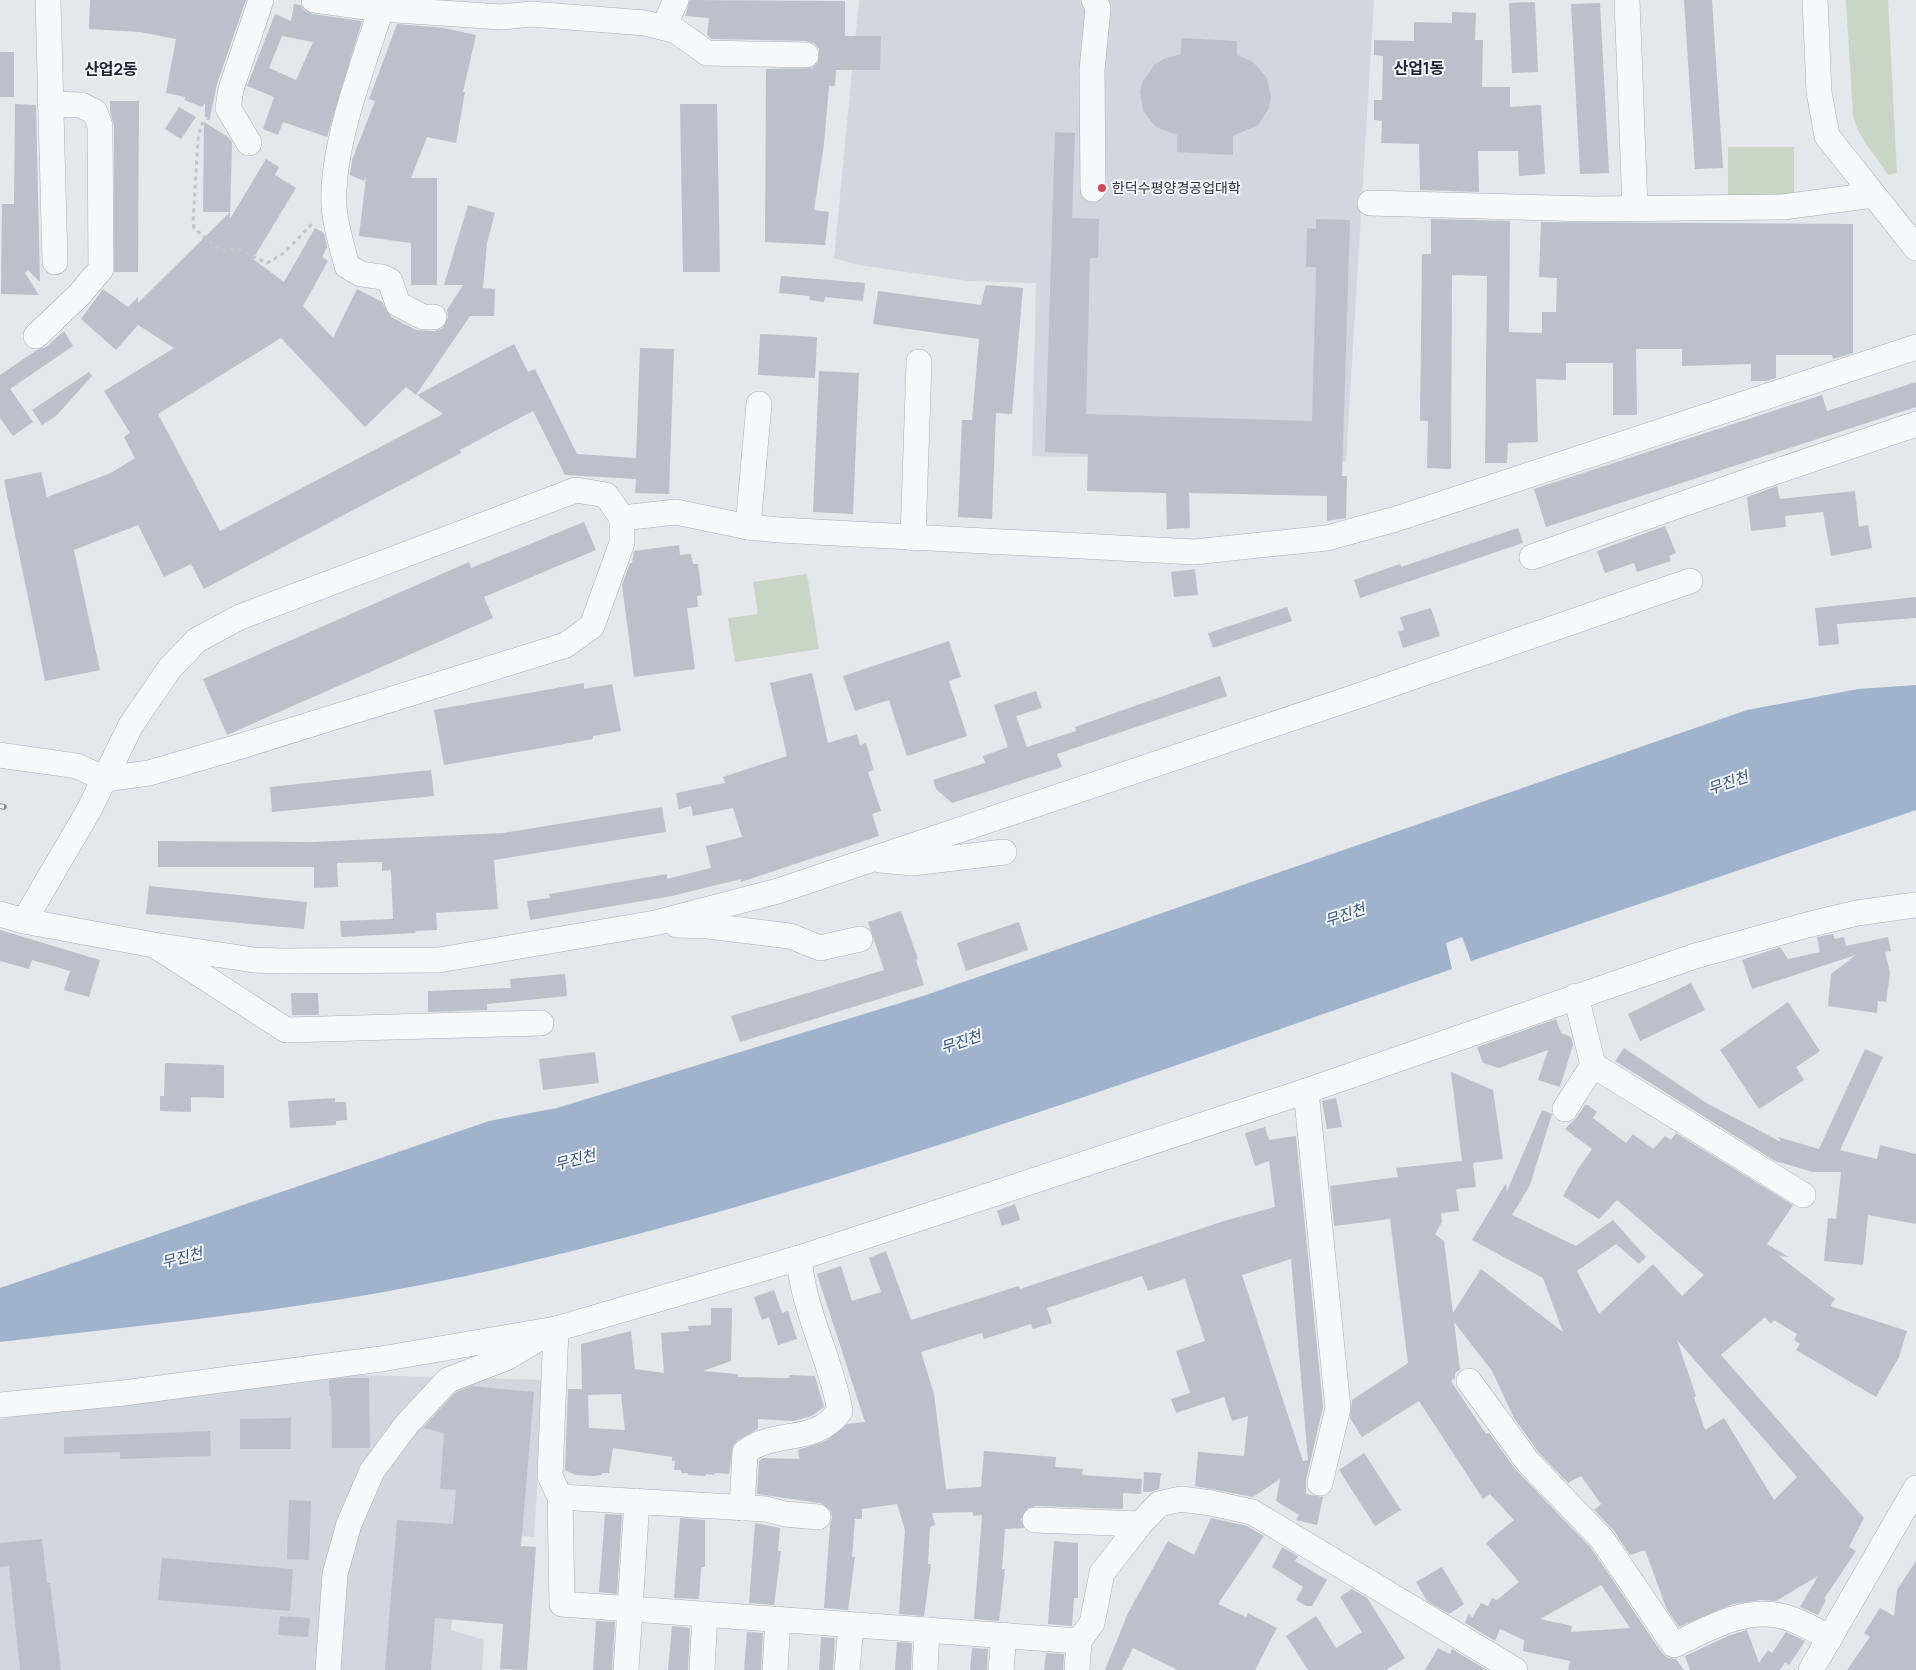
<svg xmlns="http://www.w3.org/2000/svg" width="1916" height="1670" font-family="Manrope,'Noto Sans KR',sans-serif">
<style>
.built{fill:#d2d6de}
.green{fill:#c9d6c5}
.water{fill:#9fb4cc}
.building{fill:#bbc0ca;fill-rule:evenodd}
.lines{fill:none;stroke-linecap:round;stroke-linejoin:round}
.minor-casing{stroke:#a9aeb7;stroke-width:26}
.path{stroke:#c2c5cb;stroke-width:3;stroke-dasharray:4 4;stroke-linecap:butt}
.minor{stroke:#f7f8fa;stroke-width:25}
.rail-casing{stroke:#7d8696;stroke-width:5.5}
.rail{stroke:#f4f6f9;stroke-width:4;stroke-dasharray:11;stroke-linecap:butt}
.poi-dot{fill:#d1495b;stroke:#f4f6f9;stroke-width:2}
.labels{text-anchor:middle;stroke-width:4;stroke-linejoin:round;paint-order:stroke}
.poi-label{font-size:14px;fill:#2b3445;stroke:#f4f6f9;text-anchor:start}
.water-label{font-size:15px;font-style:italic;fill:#34527a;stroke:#f4f6f9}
.quarter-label{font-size:16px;font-weight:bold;fill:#1d2536;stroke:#f4f6f9}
</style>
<rect width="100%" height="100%" fill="#e4e7ec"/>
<g class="built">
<polygon points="859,0 1374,0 1346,461 1032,456 1036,283 969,281 858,265 834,258"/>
<polygon points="326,1374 544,1380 534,1537 462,1531 451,1630 484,1640 482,1670 0,1670 0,1419"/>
</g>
<g class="green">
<path d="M1846 0H1888L1897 173 1888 175C1876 154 1859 141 1853 116Z"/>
<rect x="1728" y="147" width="66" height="48"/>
<polygon points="807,574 819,649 735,662 728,618 758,614 753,582"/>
</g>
<path class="water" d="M1916 685V810L1471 961 1462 937 1446 943 1452 969C1136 1079 820 1195 493 1270 331 1307 165 1323 0 1342V1288L489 1121 557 1108 923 996 1747 710 1858 689Z"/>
<g class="building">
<polygon points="90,0 246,0 217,84 210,117 205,117 205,103 202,107 184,100 186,97 166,93 176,39 140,32 89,29"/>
<polygon points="690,0 845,1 845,36 881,36 880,70 836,70 835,86 829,86 824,144 814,210 829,212 825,245 765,242 766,69 812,68 818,62 819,49 814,43 806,41 712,39 707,35 709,18 685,16"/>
<polygon points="1684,0 1712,0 1723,168 1695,169"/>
<polygon points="1535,2 1538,72 1512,73 1509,3"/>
<polygon points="1600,3 1609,173 1580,174 1571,4"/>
<path d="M294 4 301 5 305 11 312 14 362 21 327 137 283 122 278 135 263 129 274 97 247 86 275 14 291 21ZM282 36 313 42 296 80 269 68Z"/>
<polygon points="1452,12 1476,13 1475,40 1483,40 1482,87 1510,87 1510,107 1541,105 1545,174 1519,176 1518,151 1478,151 1479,192 1420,190 1419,144 1381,143 1382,121 1374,120 1374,100 1382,100 1383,56 1374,55 1374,40 1414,41 1414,22 1452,23"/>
<polygon points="397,24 444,28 476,35 463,92 465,92 456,143 427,137 411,178 437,178 437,285 411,285 411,243 359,236 366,177 364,181 350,175 352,160 375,101 369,99"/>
<polygon points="1181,38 1237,41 1237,55 1253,62 1267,78 1271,97 1269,108 1258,125 1233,136 1233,155 1177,152 1177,135 1156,127 1143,111 1140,91 1143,81 1155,64 1164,59 1181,54"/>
<rect x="0" y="52" width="14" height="45"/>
<polygon points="110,101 139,101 138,272 114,272 114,126 110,111"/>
<polygon points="15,104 36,105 36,108 40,282 28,270 25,273 39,295 1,294 2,204 14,204"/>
<polygon points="680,104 717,104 720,272 683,272"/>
<polygon points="179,107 196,117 181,139 165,129"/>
<polygon points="204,122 228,137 232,142 230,219 266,159 279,167 275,175 296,188 253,259 284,282 315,228 324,233 327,247 322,257 328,261 303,306 333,338 357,289 382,302 391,317 416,330 434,331 442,329 448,317 447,310 463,285 444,285 468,205 495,213 487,243 483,288 495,289 494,316 470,316 416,395 406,387 365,427 281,338 158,414 220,531 443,414 417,395 514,344 528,372 535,369 577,454 636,458 640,348 674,349 669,494 635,493 636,479 565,475 533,411 460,450 461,453 204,589 191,564 164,577 138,525 74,550 100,670 45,681 4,480 41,472 47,497 111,473 135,458 124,437 130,433 104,391 174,348 138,325 116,350 81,319 103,289 128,307 138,297 138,303 230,212 203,212"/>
<polygon points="1055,132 1075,133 1072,218 1099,219 1098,258 1090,258 1086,414 1312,421 1316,267 1306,267 1307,228 1316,229 1316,219 1350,220 1342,476 1347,476 1346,518 1327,521 1327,496 1189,493 1190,528 1167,529 1166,493 1087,491 1088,454 1045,452"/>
<polygon points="1431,219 1510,221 1509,332 1542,333 1542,312 1556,312 1557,278 1539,277 1541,222 1853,224 1853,353 1833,359 1832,355 1776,355 1776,378 1766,381 1751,381 1751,364 1682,366 1682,349 1636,349 1637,415 1613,415 1613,363 1566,363 1566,380 1536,379 1538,442 1508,443 1507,463 1485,463 1487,276 1452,275 1451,469 1427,468 1428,421 1420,421 1422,254 1431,254"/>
<polygon points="781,276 865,283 863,301 825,297 824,302 809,300 810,296 779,293"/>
<polygon points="986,285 1023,288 1012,414 996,413 992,519 958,517 962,420 972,420 979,339 873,324 878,291 981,305"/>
<polygon points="64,331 73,346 10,389 33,422 13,436 0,418 0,375 37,350 46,347"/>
<polygon points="760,334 817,337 815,378 758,375"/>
<polygon points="819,371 859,373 853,514 813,512"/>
<polygon points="89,372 92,376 56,416 42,425 32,410"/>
<polygon points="1916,382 1916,407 1546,527 1534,489 1822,395 1827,411"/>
<polygon points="1777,486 1780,499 1855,491 1859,527 1868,525 1872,548 1831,556 1823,512 1785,516 1786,527 1751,531 1747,497"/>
<polygon points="584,522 596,550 484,597 493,618 227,735 203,679 469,562 471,568"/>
<polygon points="1665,526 1676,553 1669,556 1671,561 1637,572 1634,563 1605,573 1597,551"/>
<polygon points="1518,528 1523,543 1360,598 1354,580 1400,564 1401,567"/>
<polygon points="679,545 680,555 691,554 693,564 698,564 702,595 697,596 698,607 687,608 695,669 634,677 622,585 630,563 632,563 634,551"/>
<polygon points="1195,569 1198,595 1174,597 1171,572"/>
<polygon points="1916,597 1916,618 1837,624 1839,644 1819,646 1815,608"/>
<polygon points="1287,607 1292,621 1213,648 1208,633"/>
<polygon points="1431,608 1440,636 1403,648 1398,632 1404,630 1400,617"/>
<polygon points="949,641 961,677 949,681 967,736 907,756 889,700 855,711 843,676"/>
<polygon points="812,673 828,743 857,734 860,745 866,743 874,770 868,772 881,811 872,814 879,836 741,882 741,879 672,896 530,920 527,901 550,898 549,894 667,874 667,879 711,868 706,846 742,837 733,808 693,816 691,806 679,809 676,793 725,783 723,777 787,756 770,683"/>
<polygon points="1220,676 1227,696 1057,754 1062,767 952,803 936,789 933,780 985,763 983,756 1008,747 994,705 1036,691 1042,708 1016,716 1027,747 1076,731 1075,727"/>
<polygon points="584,683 584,689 612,684 621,731 593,736 593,739 444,765 434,710"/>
<polygon points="431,770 434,796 272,812 270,787"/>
<polygon points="662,807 666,832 494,860 498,909 436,913 437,930 415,931 416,933 341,937 340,921 393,919 391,870 382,871 382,862 337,863 338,887 314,888 314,867 158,867 158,841 313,842 503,833"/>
<polygon points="149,886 307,902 304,929 146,914"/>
<polygon points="901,911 918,959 916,960 924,985 740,1042 731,1016 884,970 868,922"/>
<polygon points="1019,922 1028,950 966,971 957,943"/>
<polygon points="0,930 100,960 89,997 64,990 70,971 32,960 29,969 0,961"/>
<polygon points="1833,934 1835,939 1844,937 1846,946 1888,937 1891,951 1885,952 1890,973 1886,1002 1878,1001 1877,1013 1828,1006 1831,974 1856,955 1752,989 1742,960 1780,947 1788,959 1820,952 1817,937"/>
<polygon points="565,974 567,996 487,1004 487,1010 428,1012 428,991 511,988 510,979"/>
<polygon points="1691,983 1705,1010 1640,1041 1628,1014"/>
<polygon points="291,993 318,993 319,1015 292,1015"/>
<polygon points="1788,1002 1820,1051 1796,1067 1804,1080 1759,1109 1720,1050"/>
<polygon points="1556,1019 1561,1033 1571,1037 1573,1045 1560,1087 1538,1080 1548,1050 1499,1068 1483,1063 1477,1047"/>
<polygon points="1624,1048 1708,1104 1741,1121 1781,1142 1778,1137 1819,1149 1865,1049 1883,1057 1840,1150 1877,1159 1880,1145 1916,1154 1916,1224 1868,1215 1863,1265 1824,1261 1828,1218 1836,1219 1841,1172 1813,1172 1775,1161 1615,1061"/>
<polygon points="595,1052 599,1083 543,1090 539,1059"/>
<polygon points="165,1063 224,1065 224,1098 191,1097 191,1112 160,1111 160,1096 164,1096"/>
<path d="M1451 1072 1493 1090 1503 1159 1473 1163 1476 1187 1456 1189 1459 1211 1441 1213 1442 1222 1435 1234 1444 1241 1453 1313 1481 1269 1563 1332 1543 1278 1472 1240 1506 1183 1507 1191 1542 1110 1552 1114 1530 1185 1512 1215 1576 1246 1613 1220 1646 1257 1639 1264 1616 1244 1577 1271 1599 1314 1653 1264 1682 1296 1704 1275 1617 1200 1599 1219 1563 1196 1578 1169 1592 1149 1565 1129 1577 1117 1585 1105H1588L1597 1112 1593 1118 1626 1143 1633 1134 1653 1149 1665 1136 1671 1140 1676 1133 1793 1205 1767 1244 1789 1257 1779 1256 1835 1299 1830 1306 1907 1331 1899 1357 1876 1397 1796 1350 1800 1344 1794 1340 1797 1334 1774 1320 1771 1324 1765 1317 1721 1355 1864 1518 1849 1547 1856 1551 1824 1599 1826 1600 1818 1615 1800 1607 1818 1576 1776 1601 1761 1600 1733 1604 1679 1627 1667 1610 1645 1550 1630 1555 1614 1531 1594 1510 1601 1504 1581 1476 1568 1483 1539 1453 1514 1418 1492 1371 1454 1322 1460 1370 1455 1373V1378L1451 1381 1486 1434 1489 1433 1516 1470 1591 1548 1662 1653 1668 1658 1676 1659 1684 1670H1568L1570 1661 1523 1651 1524 1640 1500 1629 1495 1641 1465 1623 1469 1613 1472 1618 1481 1603 1488 1606 1492 1598 1497 1600 1519 1582 1486 1543 1514 1520 1490 1494 1483 1499 1419 1401 1362 1437 1350 1418 1352 1400 1408 1363 1390 1219 1334 1226 1330 1186 1398 1177 1396 1168 1462 1161ZM1677 1340 1797 1477 1774 1500 1724 1418 1705 1430 1694 1397 1696 1396ZM1601 1585 1630 1628 1571 1632 1572 1626 1540 1619Z"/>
<polygon points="335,1098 335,1102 346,1102 347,1120 336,1121 336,1125 290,1128 288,1101"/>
<polygon points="1336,1098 1342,1127 1327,1129 1322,1101"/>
<path d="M1265 1127 1269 1140 1296 1136 1323 1407 1306 1480V1494L1323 1497 1317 1525 1296 1520 1299 1515 1276 1501 1280 1479 1253 1497 1195 1486 1198 1452 1244 1456 1248 1416 1232 1421 1224 1397 1176 1413 1171 1399 1190 1393 1176 1351 1205 1341 1185 1279 1148 1291 1142 1276 1047 1308 1052 1323 1033 1329 1031 1324 984 1339 982 1333 921 1352 934 1394 946 1489 981 1487 984 1451 1056 1457 1055 1467 1083 1469 1082 1475 1142 1479 1141 1494 1123 1493V1509L1036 1506 1028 1508 1021 1519 1024 1528 1005 1529 1002 1569H1005L999 1621 974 1619 982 1515 973 1516V1512L932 1513 935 1525 930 1527 928 1564H931L924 1616 899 1614 905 1530 897 1504 862 1509V1519H855L852 1557H855L848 1610 824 1608 830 1525 832 1518 831 1511 820 1503 757 1494 759 1461 763 1458 799 1459 798 1450 826 1441 847 1424 865 1422 817 1274 841 1266 852 1301 881 1292 869 1258 886 1251 911 1320 1019 1286 1020 1289 1224 1221 1275 1207 1269 1161 1255 1166 1245 1133ZM1291 1259 1308 1460 1303 1461 1242 1275Z"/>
<polygon points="1015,1204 1020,1220 1002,1226 997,1211"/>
<polygon points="774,1290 782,1313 788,1311 797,1339 778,1345 769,1317 762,1320 754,1297"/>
<path d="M711 1308H732L731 1361 703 1371 738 1374V1377L782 1378H790L789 1375 815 1376 824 1407 812 1416 793 1421 758 1419V1429L738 1440 733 1445 729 1474 715 1473 714 1475 706 1474V1476L688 1475V1473H681V1470H674L675 1461H672V1457L613 1448 609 1473H602V1475L594 1476 576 1475 565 1470 568 1389H582L581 1344 631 1331 635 1369 664 1373 661 1333 689 1331 688 1326 711 1325ZM621 1394 625 1430 589 1428 588 1395Z"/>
<polygon points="344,1378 369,1378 370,1448 332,1448 331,1396 329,1396 329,1380"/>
<polygon points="471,1386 534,1392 521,1546 536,1547 527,1670 500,1669 503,1624 435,1618 431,1670 385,1670 397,1520 453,1524 456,1490 440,1489 444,1433 423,1428 455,1393"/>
<polygon points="291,1418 291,1449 240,1449 240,1419"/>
<polygon points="210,1431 211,1456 120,1459 120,1452 64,1454 64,1437"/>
<polygon points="1364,1453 1401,1510 1375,1526 1339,1470"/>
<polygon points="1144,1472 1161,1473 1159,1489 1151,1492 1143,1492"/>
<polygon points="289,1500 311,1501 309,1560 287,1559"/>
<polygon points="605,1514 622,1515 617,1594 599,1592"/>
<polygon points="680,1518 705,1520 705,1567 701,1567 699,1599 674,1598"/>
<polygon points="1211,1518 1247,1526 1264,1536 1218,1604 1246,1617 1248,1613 1277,1628 1255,1670 1178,1670 1133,1648 1122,1670 1105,1670 1128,1613 1168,1541 1194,1555"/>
<polygon points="755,1523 780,1528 778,1551 781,1551 774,1605 749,1603"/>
<polygon points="42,1539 47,1583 50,1583 61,1670 20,1670 9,1566 0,1567 0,1543"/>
<polygon points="1054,1541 1078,1543 1078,1598 1074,1598 1072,1626 1048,1624"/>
<polygon points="1282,1547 1298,1556 1295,1561 1327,1580 1312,1606 1306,1606 1296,1600 1303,1587 1272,1567"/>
<polygon points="162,1558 293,1569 290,1611 158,1600"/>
<polygon points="1916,1561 1916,1670 1847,1670 1870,1637 1864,1633 1880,1608 1894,1616 1897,1590"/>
<polygon points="1442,1567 1464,1604 1449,1614 1427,1601 1416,1582"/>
<polygon points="1352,1589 1367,1598 1405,1658 1386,1670 1308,1670 1286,1636 1316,1616 1336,1648 1362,1632 1340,1597"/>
<polygon points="280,1616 310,1618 308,1637 278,1635"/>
<polygon points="596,1621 615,1622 612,1670 593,1670"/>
<polygon points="672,1626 690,1628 688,1670 668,1670"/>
<polygon points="1747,1630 1759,1663 1768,1650 1772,1653 1786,1632 1805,1641 1789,1665 1785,1662 1780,1670 1690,1670 1685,1656 1728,1636"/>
<polygon points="747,1632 763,1633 761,1670 744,1670"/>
<polygon points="821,1637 835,1638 833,1670 819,1670"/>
<polygon points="897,1642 912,1643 911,1670 895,1670"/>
<polygon points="972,1648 988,1649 987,1670 970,1670"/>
<polygon points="1438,1648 1450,1654 1452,1649 1487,1670 1425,1670"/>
<polygon points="1046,1653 1064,1654 1063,1670 1044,1670"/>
</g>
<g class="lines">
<g class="minor-casing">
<g id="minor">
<polyline points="48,0 55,262"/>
<polyline points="314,0 381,9 502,17 531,14 645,23 676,31 707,53 806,55"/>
<polyline points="1627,0 1635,208"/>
<polyline points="1815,0 1819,92 1827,136 1916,248"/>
<path d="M381 9C363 66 331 146 334 206 335 225 342 246 347 266L361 274 382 277 390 281 398 304 423 317H434"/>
<polyline points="664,27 676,0"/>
<polyline points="249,143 228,108 231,89 261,0"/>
<polyline points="1093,189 1092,70 1098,8 1094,0"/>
<polyline points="1370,203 1593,209 1783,207 1873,195"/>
<polyline points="36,336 79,295 101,269 100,126 95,112 81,105 50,104"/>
<polyline points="748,527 759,404"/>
<polyline points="913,538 919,362"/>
<polyline points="1532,557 1754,479 1916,424"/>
<polyline points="0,755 77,766 105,779 149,773 238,747 566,645 592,626 622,543 622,518 676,512 748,527 779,530 1194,552 1327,538 1396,519 1916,347"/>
<polyline points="880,860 912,863 1004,852"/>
<polyline points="0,914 24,921 154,945 254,960 281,961 439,960 655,923 778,891 1352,698 1690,581"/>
<polyline points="24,921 89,810 131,725 170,668 197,640 240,617 576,490 606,495 622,518"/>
<polyline points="677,925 708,926 790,936 820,948 860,939"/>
<polyline points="156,946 286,1030 541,1023"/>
<polyline points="1576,996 1593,1065 1803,1195"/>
<polyline points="1306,1091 1338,1408 1320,1483"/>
<polyline points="1565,1109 1593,1065"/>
<polyline points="556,1329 550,1476 560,1497 562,1604 1079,1641 1092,1623 1102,1573 1140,1524 1159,1504 1181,1499 1211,1503 1252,1512 1515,1670"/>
<path d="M1469 1381 1528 1462 1602 1539 1674 1645C1706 1630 1740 1609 1776 1615 1795 1618 1813 1629 1830 1638"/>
<polyline points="0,1405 123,1393 381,1359 556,1329 799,1258 1306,1091 1695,956 1807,925 1857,913 1916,905"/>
<polyline points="560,1497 766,1509 785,1514 818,1517"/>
<path d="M742 1508 745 1452C778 1428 814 1446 840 1411 831 1359 803 1310 799 1258"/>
<polyline points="1035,1520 1140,1524"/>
<polyline points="328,1670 335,1574 349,1524 372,1471 407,1424 448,1380 506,1358 543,1336"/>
<polyline points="626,1670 637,1501"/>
<polyline points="702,1670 705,1614"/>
<polyline points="775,1670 778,1619"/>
<polyline points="847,1670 851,1625"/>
<polyline points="925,1670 927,1630"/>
<polyline points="1001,1670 1004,1635"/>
<polyline points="1077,1670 1079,1641"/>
<polyline points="1811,1670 1916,1488"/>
</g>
</g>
<polyline class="path" points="210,117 201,125 198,139 193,222 194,228 216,247 226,251 236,248 267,263 284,253 314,222"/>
<use href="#minor" class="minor"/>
<g class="rail-casing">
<polyline id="rail" points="0,806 4,807"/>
</g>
<use href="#rail" class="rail"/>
</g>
<circle class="poi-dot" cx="1102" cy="188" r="5"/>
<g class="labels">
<g class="poi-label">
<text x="1112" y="193">한덕수평양경공업대학</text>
</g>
<g class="water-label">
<text transform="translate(1728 783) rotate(-19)" y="5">무진천</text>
<text transform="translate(1345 915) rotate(-18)" y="5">무진천</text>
<text transform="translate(961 1042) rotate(-18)" y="5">무진천</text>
<text transform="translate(575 1160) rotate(-14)" y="5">무진천</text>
<text transform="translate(182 1258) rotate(-14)" y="5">무진천</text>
</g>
<g class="quarter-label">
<text x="1419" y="74">산업1동</text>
<text x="111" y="75">산업2동</text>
</g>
</g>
</svg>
